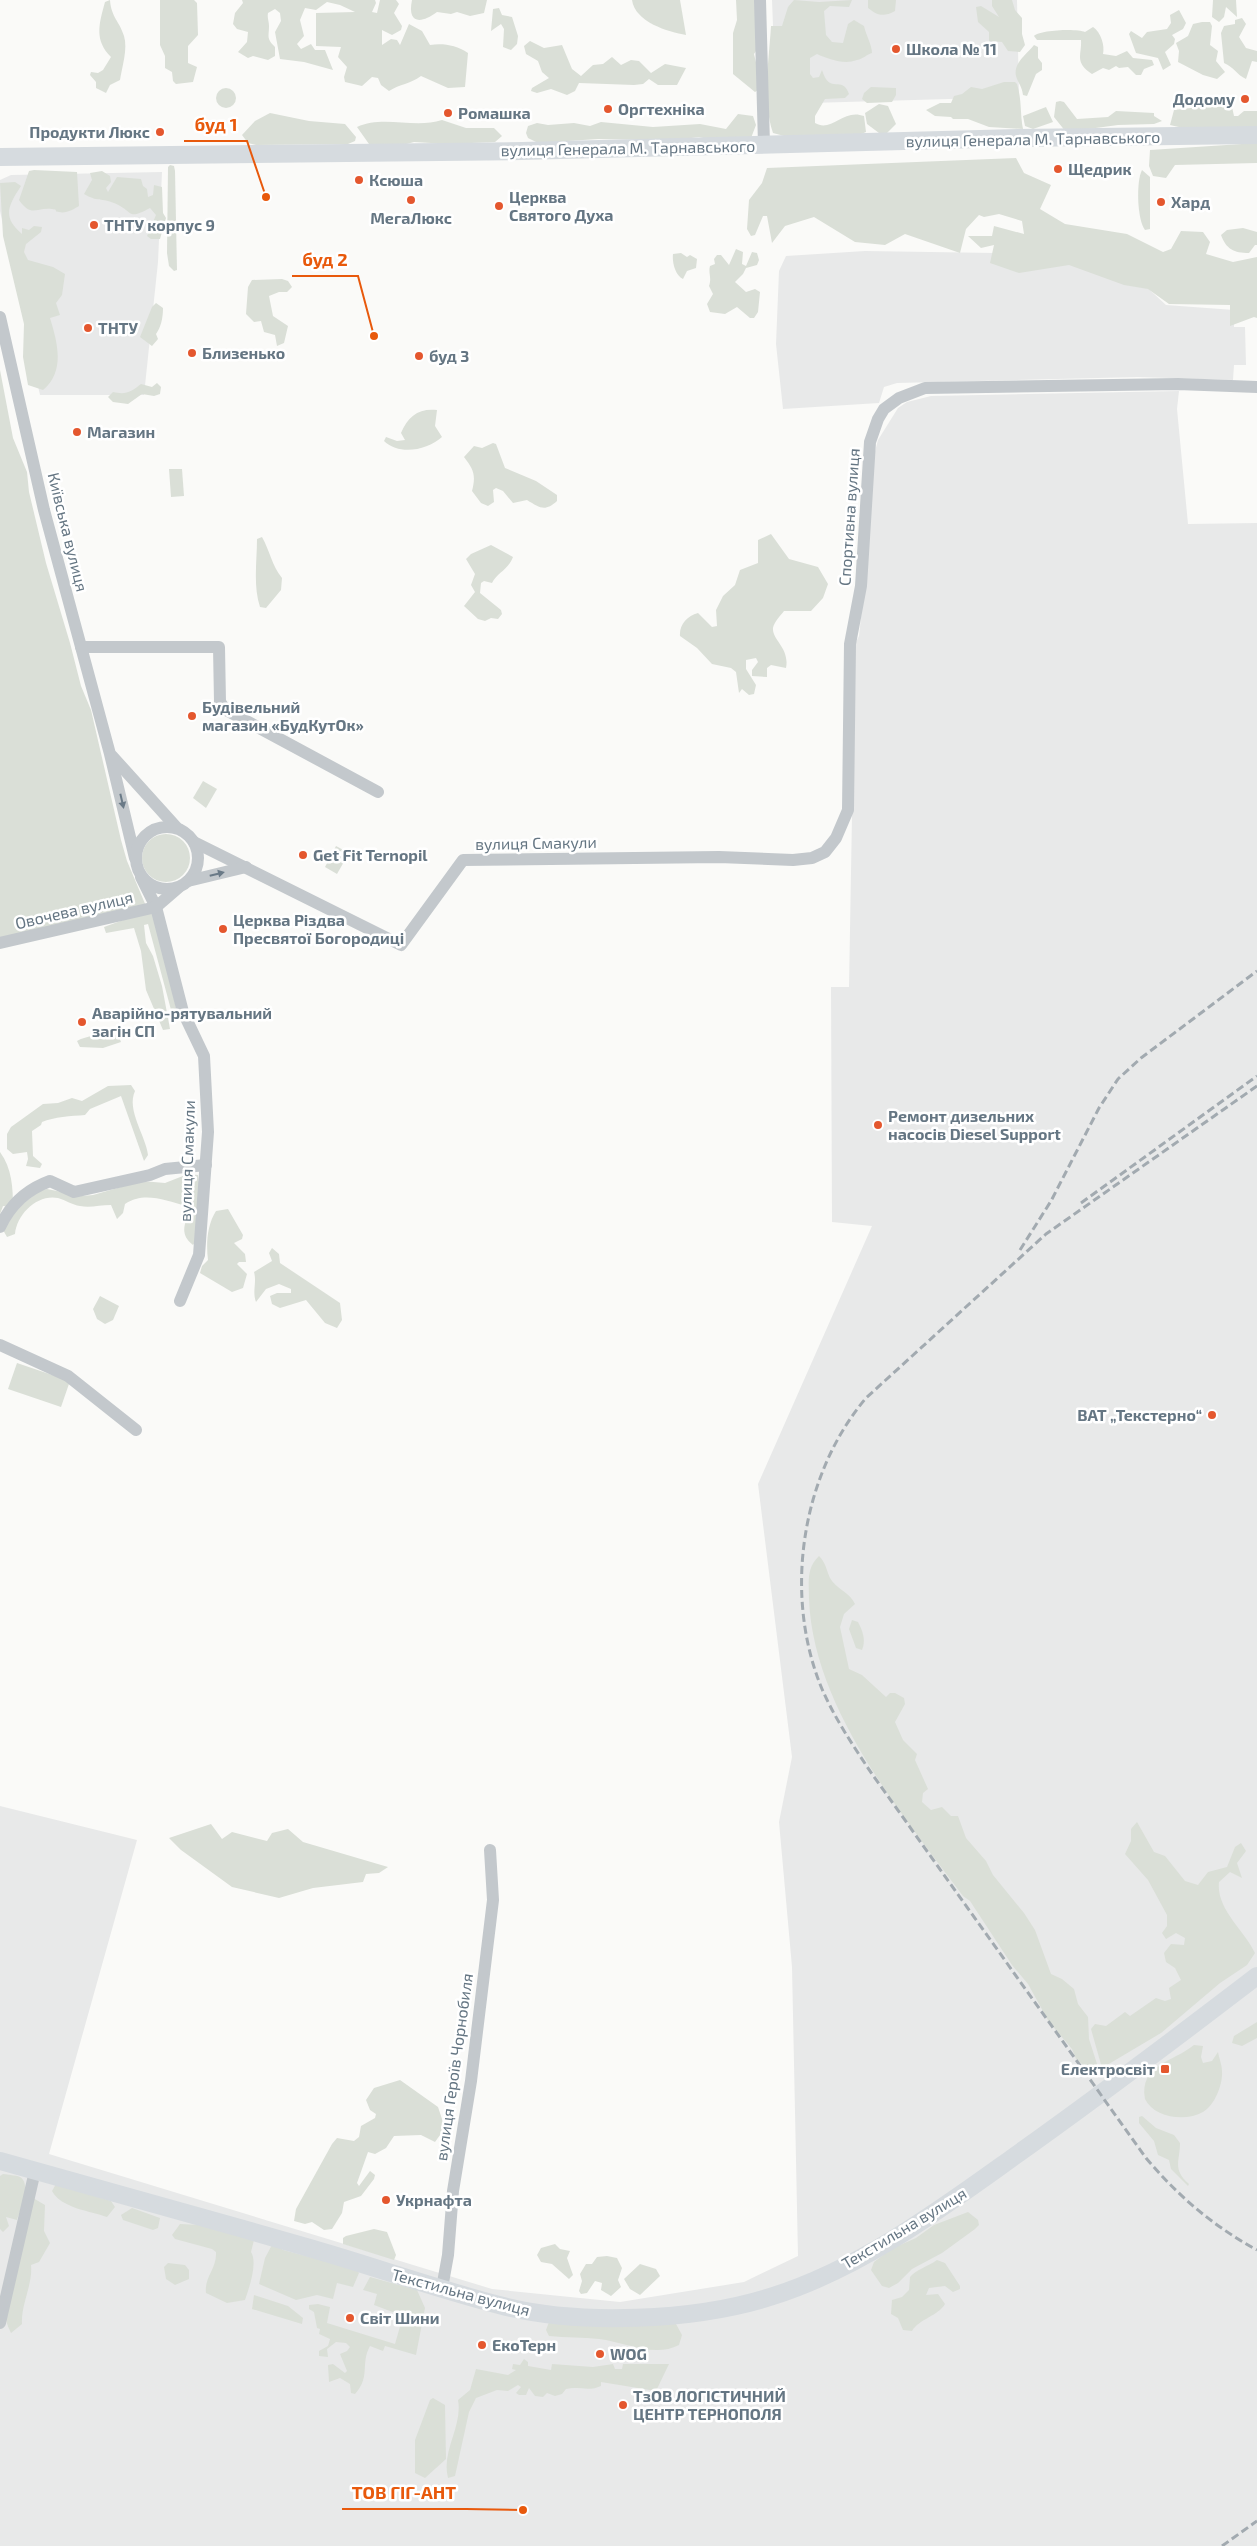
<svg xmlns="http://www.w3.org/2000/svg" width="1257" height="2546" font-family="'Exo 2',sans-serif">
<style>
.built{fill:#e8e9e9}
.green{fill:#dadfd7}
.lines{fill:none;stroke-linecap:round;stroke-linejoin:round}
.street{stroke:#c3c8cc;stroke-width:12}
.secondary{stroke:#d6dbdf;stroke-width:18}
.rail{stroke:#a2aab0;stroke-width:3;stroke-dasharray:8 4;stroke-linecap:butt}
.oneway{fill:#6a7a87}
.poi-dot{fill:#e4572e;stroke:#fff;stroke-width:2}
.labels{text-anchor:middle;stroke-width:5;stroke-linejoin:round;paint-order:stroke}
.poi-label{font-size:16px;font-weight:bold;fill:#657683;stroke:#fff;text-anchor:start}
.street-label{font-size:16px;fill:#657683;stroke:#fff}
.leader{fill:none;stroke:#e8590c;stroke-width:2}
.callout-dot{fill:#e8590c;stroke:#fff;stroke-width:2}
.callout-label{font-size:18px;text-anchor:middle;font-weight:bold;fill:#e8590c;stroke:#fff;stroke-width:5;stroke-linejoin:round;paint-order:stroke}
</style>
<rect width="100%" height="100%" fill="#fafaf8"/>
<g class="built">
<polygon points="772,0 1017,0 1019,97 776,104"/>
<polygon points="162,172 158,262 144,395 40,395 0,211 0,180 11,175"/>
<polygon points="865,251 995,253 1126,268 1166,305 1234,310 1234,327 1245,327 1246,365 1234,365 1233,380 1138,377 897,383 884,387 879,403 783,409 776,344 779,271 786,256"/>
<polygon points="1179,391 1177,409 1188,524 1257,523 1257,2546 0,2546 0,1806 137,1840 49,2154 492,2289 620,2302 744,2282 798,2256 792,1967 779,1822 792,1757 758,1484 872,1226 832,1222 831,987 849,987 855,644 859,636 865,579 873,459 878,440 898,408 907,402 931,396"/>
</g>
<g class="green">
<path d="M110 0C111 17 120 22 124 36 128 49 122 67 120 80L110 85 106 93 96 88V82L90 75 91 72 98 73 103 70 111 57C94 40 99 24 105 2Z"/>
<polygon points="160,0 194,0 197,3 198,35 188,46 188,63 197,67 193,82 176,84 173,81 172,72 165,68 165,56 160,45"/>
<path d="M242 0H375L376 3 372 12 377 13 380 0H396L399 4 394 13 402 26 401 30 392 35 382 30V45L391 39 397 40 400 45 409 24 422 31 430 45C443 43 456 45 468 53L465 87 448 88 421 76C410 84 400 84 389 91L381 85 378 78 372 77 362 86 345 82 344 77 347 67 338 57 341 47 316 46V13L355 12 340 5 327 2 316 10 305 8 300 20 304 36 297 44 301 49 311 44 315 50H325L333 70 304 62 280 59 275 32 281 21 280 13 275 9 268 13C267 18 269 21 269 26 269 37 266 38 275 47V56L268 60 253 56 248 58 238 52 247 42 248 32 237 29 233 24 235 13 243 3Z"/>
<path d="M412 0H487L484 13 470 16 457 12 451 14 437 12C421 24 407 24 412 0Z"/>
<path d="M632 0H680L686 35C668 32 635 22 632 0Z"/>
<polygon points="736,0 762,0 758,48 754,54 762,87 755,92 733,74 733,33 737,20"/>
<path d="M794 0 819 2 852 0 849 7 830 6 824 11 826 35 832 42 843 43 848 24 854 20 864 26C866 35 872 45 872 53 866 55 863 59 857 60 844 65 828 59 817 54L810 58V74L813 78 819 77 822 70C830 96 842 74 849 94L845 98 825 99 815 116V123C832 133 843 108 864 116L866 132 859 135 788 137 773 133C762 100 769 60 771 26H782L788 7Z"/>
<path d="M868 0H896L895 11C884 17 878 16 868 8Z"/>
<polygon points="992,0 1012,0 1015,10 1022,18 1022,34 1025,45 1020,52 1008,51 1002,42 989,41 989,32 978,22 976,7 981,6 999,17 992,6"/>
<polygon points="1213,0 1236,0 1237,17 1226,7 1224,17 1219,22 1212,17"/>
<polygon points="499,8 502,15 512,17 518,36 517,44 511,50 503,47 504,29 501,24 491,31 493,9"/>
<polygon points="1179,10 1186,23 1183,29 1172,35 1175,39 1174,44 1165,52 1171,65 1163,70 1158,58 1136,53 1129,34 1131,31 1142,38 1147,32 1167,29 1171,23 1170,15"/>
<path d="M1242 18 1246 24 1239 37 1246 48 1257 51V62L1252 61 1246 79C1237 75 1234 67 1224 63L1221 33 1224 26 1235 24V20Z"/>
<polygon points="1202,22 1210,22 1212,26 1210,45 1218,51 1216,61 1225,72 1217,79 1203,75 1178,62 1179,51 1176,43 1188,36 1193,24"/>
<path d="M1093 27C1101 32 1105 46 1103 54L1116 56 1127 51 1133 58 1152 60 1154 65 1144 69 1141 75H1136L1128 67 1119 68 1116 66 1109 70 1103 68 1092 74C1074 62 1082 55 1081 40H1037L1034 36C1039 30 1077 28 1085 32Z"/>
<polygon points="530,41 544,48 562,45 572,69 581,76 593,65 603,64 612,57 621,65 631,60 639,61 651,73 665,64 686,68 677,85 658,85 649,79 643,84 634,85 579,83 575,91 567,95 551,89 537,93 531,91 532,88 549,78 542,72 538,61 526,54 524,46"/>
<path d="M1034 45 1038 47V58L1042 63V70L1036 74 1027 96 1023 95C1022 86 1018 83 1016 76 1013 63 1027 54 1034 45Z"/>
<path d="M1004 82H1015L1017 84C1022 100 1020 114 1023 129L989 127 968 119H953L951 117 935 116 926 110 940 103H951L954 96 962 94 971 87 982 89Z"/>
<polygon points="871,87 896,88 896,95 892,102 867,103 862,99 864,93"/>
<circle cx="226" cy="98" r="10"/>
<polygon points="1060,101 1064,102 1077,119 1108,117 1116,111 1154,113 1154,116 1162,121 1154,124 1118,125 1066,132 1054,117 1056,102"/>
<polygon points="879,104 888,106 896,124 886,134 879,133 867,124 865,113"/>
<path d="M1224 104 1232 107 1234 116H1238L1244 111H1257V128C1228 125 1198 133 1170 125L1174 110Z"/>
<polygon points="1046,107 1053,122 1033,129 1025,126 1023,116"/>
<polygon points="270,113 309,121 345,124 356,137 355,141 348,144 256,145 248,143 242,135 255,121"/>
<polygon points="738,114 753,116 756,125 751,138 721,142 699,137 676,140 598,139 538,143 528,138 526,133 528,126 537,123 548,125 574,123 590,126 601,122 653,127 700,124 726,129"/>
<path d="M442 120 466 128H494L502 136 495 142 448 144 414 142 399 146 369 144 357 127C383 115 415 129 442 120Z"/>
<polygon points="1257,143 1257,163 1175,165 1166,178 1153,176 1149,166 1150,150"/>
<polygon points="1016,158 1024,173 1051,185 1040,209 1065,224 1127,234 1163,252 1171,249 1181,231 1203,232 1210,242 1206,254 1233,262 1257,257 1257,318 1254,317 1230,326 1230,305 1169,304 1148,289 1124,285 1069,265 1019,273 990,263 994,245 981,248 968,236 992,236 994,226 1024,234 1022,221 999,214 984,217 979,215 966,229 960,253 905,234 885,245 855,242 814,217 785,226 772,243 767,216 763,216 755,235 751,236 747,229 749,200 762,183 767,168"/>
<polygon points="170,165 174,166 175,171 177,270 174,271 169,266 167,253 168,167"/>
<path d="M34 170 77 172 79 206C74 209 66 214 59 212 52 211 60 210 52 209 35 207 32 218 19 200L29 171Z"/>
<path d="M1142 170 1150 177V229L1145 230C1137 220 1136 181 1142 170Z"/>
<path d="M102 171 110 176 111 182 106 188 108 192 117 177 141 179 143 186 147 189 148 197 153 195 154 185 162 187 163 213 166 218 160 239H151L147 236 156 215 150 208C126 221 134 211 114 203 102 198 97 202 84 194L92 180 90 173Z"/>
<path d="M15 182 21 186C8 206 2 217 22 234V228L29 230 34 226 42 227 41 232 26 244 24 252 28 260 53 267 65 274 62 295 56 303 60 315 50 318C58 344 65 371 43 390L28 385 23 357 24 324 3 236 0 183Z"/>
<path d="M1243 228 1257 232V245H1255L1249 253C1234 253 1226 249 1221 235L1227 230Z"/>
<path d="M736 249 743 252 742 264 746 266 752 252 757 253 759 260 757 265 746 268 743 274 735 282 746 292 755 289 760 292 758 312 754 318H750L737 307 725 314 710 312 707 304 713 294 709 286C712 278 708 273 710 266L715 264 714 259 717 255H721L729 265Z"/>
<path d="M681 253 687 257 690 255 697 259 696 268 687 271 683 279C675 275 672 262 673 254Z"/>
<polygon points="282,279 288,281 292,287 287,292 279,292 269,296 273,316 288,326 284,343 277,346 275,335 264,332 261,321 254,322 246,314 248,287 252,280"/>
<path d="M156 303 163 308C163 318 161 327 156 334L158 339 152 346 140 337 152 307Z"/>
<polygon points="0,370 13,438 27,472 29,492 46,563 70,643 81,686 91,710 121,840 127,861 146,906 0,942"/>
<path d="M157 383 161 387 160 394 154 396 142 394 128 404 113 402 108 397 113 392C126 395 131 392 141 384L152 387Z"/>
<path d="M437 410 435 426 442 437C427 450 400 456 384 441L386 437 397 441 405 440 401 433C408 416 419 408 437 410Z"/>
<path d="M493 443 496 444 505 468 536 481 557 495V501C545 512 540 508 527 500L513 503 503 491 496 488 493 490 494 502 488 506 481 503 472 491C476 475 474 470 464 457L474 446 482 448Z"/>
<polygon points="169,469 182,469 184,496 171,497"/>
<path d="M771 534 789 559 818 567 828 584 823 598 811 611H784C781 615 774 622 773 628 772 640 790 648 786 668L771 665 767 668V677L752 676V670L758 662 756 658 746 660V669L756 685 754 694 749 695 742 689 739 693 736 672 731 668 712 664 697 648 680 636C679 625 687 616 698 613L712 627 717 626 716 610 723 596 735 585 740 570 758 563V540Z"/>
<path d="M262 537C270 551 272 566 282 578L281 590 266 608 260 607C253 586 257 561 257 539Z"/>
<path d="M491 545 513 557C508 570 497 573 492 583L484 581 481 583 480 593 501 610 502 614 498 619 491 618 485 621 478 619 464 606 475 592 471 585 475 574 466 559 471 554Z"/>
<polygon points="203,781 217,789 206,808 193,798"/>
<circle cx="166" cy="858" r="24"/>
<polygon points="336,846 349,853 337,874 325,867"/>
<polygon points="148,911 155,915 177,1012 174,1021 148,924 144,925 146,943 153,956 162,986 170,1029 163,1030 146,990 141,951 134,928 106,933 104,927"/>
<path d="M111 1033 119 1037 121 1042 103 1048 80 1047 77 1041C87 1035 100 1036 111 1033Z"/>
<path d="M131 1085 135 1091C126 1110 146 1136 148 1155L144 1161 121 1096 90 1109 85 1115C71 1116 54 1117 42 1122L41 1125 32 1131 33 1156 42 1164 40 1168 26 1166 28 1159 27 1152 13 1154 7 1149V1134L11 1127 43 1104 58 1103 72 1098 82 1101 108 1086Z"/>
<path d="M0 1152C12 1168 13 1188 13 1207L3 1206 0 1214Z"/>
<path d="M188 1174 198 1175 199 1183 196 1241 193 1245C180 1235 184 1225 189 1212L187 1206C165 1201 145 1191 125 1204L123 1213 117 1219 111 1205C100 1205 90 1208 80 1206 72 1205 66 1200 58 1198 37 1194 17 1214 15 1234L7 1237 3 1230 8 1216 39 1191 47 1189 82 1196 93 1195 142 1181 165 1183Z"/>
<path d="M228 1209 243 1235 242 1239 234 1243 245 1254 246 1262H239L237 1264 247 1274 243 1288 232 1292 200 1273 202 1266 208 1260C206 1244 207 1225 216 1211Z"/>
<path d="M272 1248 279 1254 280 1263 340 1303 342 1320 337 1328 325 1323 306 1300 280 1308 272 1304 270 1296 277 1293H291V1289L279 1284 266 1289 256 1302C252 1291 257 1283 254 1272L272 1261 269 1253Z"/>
<polygon points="100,1296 119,1306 113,1320 105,1324 97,1319 93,1309"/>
<polygon points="17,1363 70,1381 61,1407 8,1389"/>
<path d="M819 1556C826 1563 826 1569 830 1578 836 1589 850 1592 855 1604L844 1614 840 1627 849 1669 862 1675 886 1697 890 1693H895L904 1698 905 1704 895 1722 903 1740 917 1754 915 1760 928 1789 923 1793 922 1802 931 1810 942 1807 951 1816H958L966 1838 986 1861 993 1875 1024 1913 1035 1930 1051 1974 1062 1979 1074 1989 1078 2004 1088 2017 1089 2039 1098 2067 1089 2070 1076 2059 1072 2049 1049 2022 1028 1984 1012 1965 970 1901 963 1896C900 1812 813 1707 809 1599 809 1583 806 1568 819 1556Z"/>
<path d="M852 1620 858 1622C863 1631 866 1641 862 1650L856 1648 849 1629Z"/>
<path d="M1137 1822 1154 1852 1165 1856 1185 1881 1198 1885 1208 1872 1227 1867 1235 1847 1241 1843 1246 1851 1237 1863 1242 1878 1230 1872 1219 1882C1216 1909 1244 1930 1255 1953L1247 1965 1220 1983 1161 2033 1102 2068 1091 2029 1095 2024 1106 2026 1125 2012 1130 2016 1156 1998 1165 2001 1171 1999 1169 1988 1181 1980 1175 1968 1166 1962 1164 1953 1171 1944 1184 1945 1185 1938 1176 1933 1166 1939 1162 1933 1167 1926V1915L1148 1880 1125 1854 1131 1841V1829Z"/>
<polygon points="211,1824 222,1839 232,1832 267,1841 272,1833 288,1829 303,1842 388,1867 379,1873 366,1874 363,1882 313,1888 279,1898 232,1887 181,1850 169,1838"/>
<polygon points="1257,2022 1257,2038 1242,2046 1232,2043 1234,2036"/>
<path d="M1194 2045 1203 2046 1201 2057 1203 2063 1212 2061 1218 2052C1219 2058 1222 2065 1222 2071 1223 2084 1215 2105 1203 2112 1186 2122 1154 2118 1145 2099 1139 2065 1173 2062 1194 2045Z"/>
<polygon points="400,2080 438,2107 445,2128 435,2142 421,2135 394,2136 386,2148 375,2154 368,2152 357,2183 359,2186 370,2171 375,2175 374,2179 361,2196 344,2202 342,2213 332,2229 324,2230 312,2222 305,2224 294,2221 296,2209 332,2144 337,2138 354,2141 359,2137 361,2126 375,2118 376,2114 370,2110 366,2100 374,2088"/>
<path d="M1142 2116 1156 2128 1174 2135 1180 2143C1180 2161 1172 2169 1189 2184L1188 2186 1171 2169 1169 2160 1158 2155 1154 2141 1139 2123V2117Z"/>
<path d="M3 2174C8 2175 16 2175 20 2177 32 2184 20 2211 17 2220L6 2217 9 2226 3 2232 0 2229V2176Z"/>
<path d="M56 2184 111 2201 115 2207 107 2217C90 2211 61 2208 52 2191Z"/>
<path d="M33 2198 45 2205 44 2231 50 2243 39 2262 31 2265C33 2285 21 2303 22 2324L11 2333C1 2315 5 2297 16 2279L14 2264Z"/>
<polygon points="132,2208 160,2218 158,2228 153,2230 123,2220 121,2215"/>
<polygon points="968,2212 978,2220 979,2225 975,2229 942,2253 912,2269 898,2283 889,2288 882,2286 871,2270 874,2262 891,2249 916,2238 934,2225"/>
<path d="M180 2224 199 2225 254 2240 251 2252C258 2263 249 2288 245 2300L227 2303 206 2293C204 2277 217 2269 216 2252L212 2249 175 2239 172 2235Z"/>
<polygon points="374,2229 387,2232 396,2255 394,2260 343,2244 343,2238 346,2236"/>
<polygon points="273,2243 283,2250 356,2269 359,2273 353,2287 337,2283 333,2299 317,2295 296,2300 259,2284 265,2258"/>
<polygon points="555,2244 560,2249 570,2251 567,2258 573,2275 569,2279 552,2264 541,2262 537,2255 541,2248"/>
<polygon points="607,2256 617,2258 622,2268 618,2280 621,2287 611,2296 601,2290 602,2283 595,2281 587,2293 581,2294 579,2291 582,2281 580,2274 586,2264 592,2264 597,2257"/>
<path d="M937 2260 945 2263 960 2286V2289L953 2292 945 2286 929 2288 926 2295 938 2294 945 2304C938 2316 919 2319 912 2331L903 2330 898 2318 891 2314 892 2300 902 2297 909 2290 910 2277C917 2269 927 2267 937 2260Z"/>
<polygon points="168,2263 185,2265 189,2270 189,2279 175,2285 166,2279 164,2267"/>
<polygon points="640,2264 656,2269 660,2276 640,2295 630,2289 624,2279"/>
<path d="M370 2277 417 2290 425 2308 416 2355 385 2346 383 2351 370 2346C360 2364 371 2376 355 2394L351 2393 350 2384 340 2378 329 2382 328 2365 333 2364 345 2373 347 2371 340 2354 347 2351 350 2347 346 2343 336 2342 327 2349 328 2357 319 2356V2351L328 2346 330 2339 319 2334 320 2329 317 2328 314 2312 309 2309V2305L318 2304 330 2307 327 2323 395 2344 403 2316 374 2305 377 2294 363 2290Z"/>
<polygon points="254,2295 288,2306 303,2318 302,2324 252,2309"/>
<path d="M549 2322H672L676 2324 682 2335 679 2345C654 2358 625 2342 599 2339 583 2337 566 2338 549 2336L546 2330Z"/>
<path d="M524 2359 528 2362V2366L551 2370 552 2364 593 2367 613 2364 615 2369H622L623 2364H669L656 2391 601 2382V2386C589 2392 579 2386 566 2389L562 2394 555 2396 547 2393 543 2397 535 2396 529 2388 526 2395H519L516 2393 521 2387 518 2385 508 2391 497 2390 476 2398 469 2412 455 2476 448 2478C441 2451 463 2426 458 2400L470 2390 476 2369 508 2375 516 2370 512 2369 513 2364 520 2365Z"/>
<polygon points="433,2398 445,2405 446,2459 425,2478 415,2473 415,2440 430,2400"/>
</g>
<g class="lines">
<g class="street">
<polyline points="760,0 764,144"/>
<polyline points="0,317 44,510 110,754 135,858"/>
<polyline points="81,647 219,647 220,702 226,710 378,792"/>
<polyline points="112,756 177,828"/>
<circle cx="167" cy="858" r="31"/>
<polyline points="194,842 401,945 463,860 719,857 793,860 812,858 825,852 836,838 848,810 850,644 861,586 870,442 878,419 884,409 899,398 925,388 1178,384 1257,387"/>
<polyline points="141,877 156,907 183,1012 204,1056 208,1132 199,1255 180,1301"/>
<polyline points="188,881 246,867"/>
<polyline points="0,943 156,907 178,888"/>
<path d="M0 1227C10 1205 28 1189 50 1181L74 1192 150 1175 165 1169 206 1165"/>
<polyline points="0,1345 68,1376 136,1430"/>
<polyline points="442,2288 448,2255 453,2191 471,2081 493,1900 490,1850"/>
<polyline points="0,2323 35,2171"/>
</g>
<g class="secondary">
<polyline points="0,157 522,151 1018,138 1257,135"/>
<path d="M0 2161C105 2190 209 2219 313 2249 375 2267 437 2289 499 2305 578 2326 696 2321 773 2296 861 2268 938 2211 1012 2158 1095 2099 1176 2038 1257 1976"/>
</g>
<g class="rail">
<path d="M1257 1086 1046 1234 866 1398C801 1475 783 1595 822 1689 835 1719 854 1747 872 1774L1146 2158C1178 2196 1213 2226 1257 2250"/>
<polyline points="1081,1203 1257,1076"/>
<polyline points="1020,1250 1051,1201 1099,1108 1118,1079 1141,1058 1257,971"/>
<polyline points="1222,2546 1257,2521"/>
</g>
</g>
<defs><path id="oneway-solid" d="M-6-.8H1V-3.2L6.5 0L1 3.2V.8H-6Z" transform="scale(1.25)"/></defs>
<g class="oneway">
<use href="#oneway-solid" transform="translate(122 801) rotate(77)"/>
<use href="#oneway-solid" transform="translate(217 874) rotate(-14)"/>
</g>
<g class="poi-dot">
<circle cx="896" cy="49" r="5"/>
<circle cx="1245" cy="99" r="5"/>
<circle cx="608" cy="109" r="5"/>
<circle cx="448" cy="113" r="5"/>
<circle cx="160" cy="132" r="5"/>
<circle cx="1058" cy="169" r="5"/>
<circle cx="359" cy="180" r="5"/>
<circle cx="411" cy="200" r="5"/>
<circle cx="1161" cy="202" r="5"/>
<circle cx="499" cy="206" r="5"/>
<circle cx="94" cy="225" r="5"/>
<circle cx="88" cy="328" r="5"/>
<circle cx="192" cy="353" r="5"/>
<circle cx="419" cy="356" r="5"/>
<circle cx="77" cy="432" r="5"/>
<circle cx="192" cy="716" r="5"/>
<circle cx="303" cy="855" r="5"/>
<circle cx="223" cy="929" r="5"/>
<circle cx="82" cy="1022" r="5"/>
<circle cx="878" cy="1125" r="5"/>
<circle cx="1212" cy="1415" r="5"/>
<rect x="1160" y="2064" width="10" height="10" rx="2.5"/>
<circle cx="386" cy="2200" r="5"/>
<circle cx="350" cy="2318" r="5"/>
<circle cx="482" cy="2345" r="5"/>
<circle cx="600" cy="2354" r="5"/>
<circle cx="623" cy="2405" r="5"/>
</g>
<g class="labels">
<g class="poi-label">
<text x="906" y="55">Школа № 11</text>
<text x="1235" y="105" text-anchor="end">Додому</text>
<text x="618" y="115">Оргтехніка</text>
<text x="458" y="119">Ромашка</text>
<text x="150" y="138" text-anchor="end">Продукти Люкс</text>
<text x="1068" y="175">Щедрик</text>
<text x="369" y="186">Ксюша</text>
<text x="509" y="203">Церква<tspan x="509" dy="18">Святого Духа</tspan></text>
<text x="1171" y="208">Хард</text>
<text x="411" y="224" text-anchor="middle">МегаЛюкс</text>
<text x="104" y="231">ТНТУ корпус 9</text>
<text x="98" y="334">ТНТУ</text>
<text x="202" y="359">Близенько</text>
<text x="429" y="362">буд 3</text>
<text x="87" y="438">Магазин</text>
<text x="202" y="713">Будівельний<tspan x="202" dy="18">магазин «БудКутОк»</tspan></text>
<text x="313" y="861">Get Fit Ternopil</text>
<text x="233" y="926">Церква Різдва<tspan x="233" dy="18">Пресвятої Богородиці</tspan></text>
<text x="92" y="1019">Аварійно-рятувальний<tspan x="92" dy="18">загін СП</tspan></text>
<text x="888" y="1122">Ремонт дизельних<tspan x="888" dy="18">насосів Diesel Support</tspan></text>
<text x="1202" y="1421" text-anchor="end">ВАТ „Текстерно“</text>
<text x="1155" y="2075" text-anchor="end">Електросвіт</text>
<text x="396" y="2206">Укрнафта</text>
<text x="360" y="2324">Світ Шини</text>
<text x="492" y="2351">ЕкоТерн</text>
<text x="610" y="2360">WOG</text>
<text x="633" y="2402">ТзОВ ЛОГІСТИЧНИЙ<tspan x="633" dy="18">ЦЕНТР ТЕРНОПОЛЯ</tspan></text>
</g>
<g class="street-label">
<text transform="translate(1033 139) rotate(-1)" y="6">вулиця Генерала М. Тарнавського</text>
<text transform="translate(628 148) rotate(-1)" y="6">вулиця Генерала М. Тарнавського</text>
<text transform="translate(849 517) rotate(-86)" y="6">Спортивна вулиця</text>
<text transform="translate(68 532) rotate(76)" y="6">Київська вулиця</text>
<text transform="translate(536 843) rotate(-1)" y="6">вулиця Смакули</text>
<text transform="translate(74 910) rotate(-13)" y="6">Овочева вулиця</text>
<text transform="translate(187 1161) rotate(-88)" y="6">вулиця Смакули</text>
<text transform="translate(454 2067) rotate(-82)" y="6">вулиця Героїв Чорнобиля</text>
<text transform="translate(904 2228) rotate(-31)" y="6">Текстильна вулиця</text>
<text transform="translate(461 2292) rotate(15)" y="6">Текстильна вулиця</text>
</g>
</g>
<path class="leader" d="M266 197L247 141H184M374 336L358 276H292M523 2510L466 2509H342"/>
<g class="callout-dot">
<circle cx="266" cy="197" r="5"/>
<circle cx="374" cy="336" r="5"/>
<circle cx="523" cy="2510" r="5"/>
</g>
<g class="callout-label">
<text x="216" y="131">буд 1</text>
<text x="325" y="266">буд 2</text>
<text x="404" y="2499">ТОВ ГІГ-АНТ</text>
</g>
</svg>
